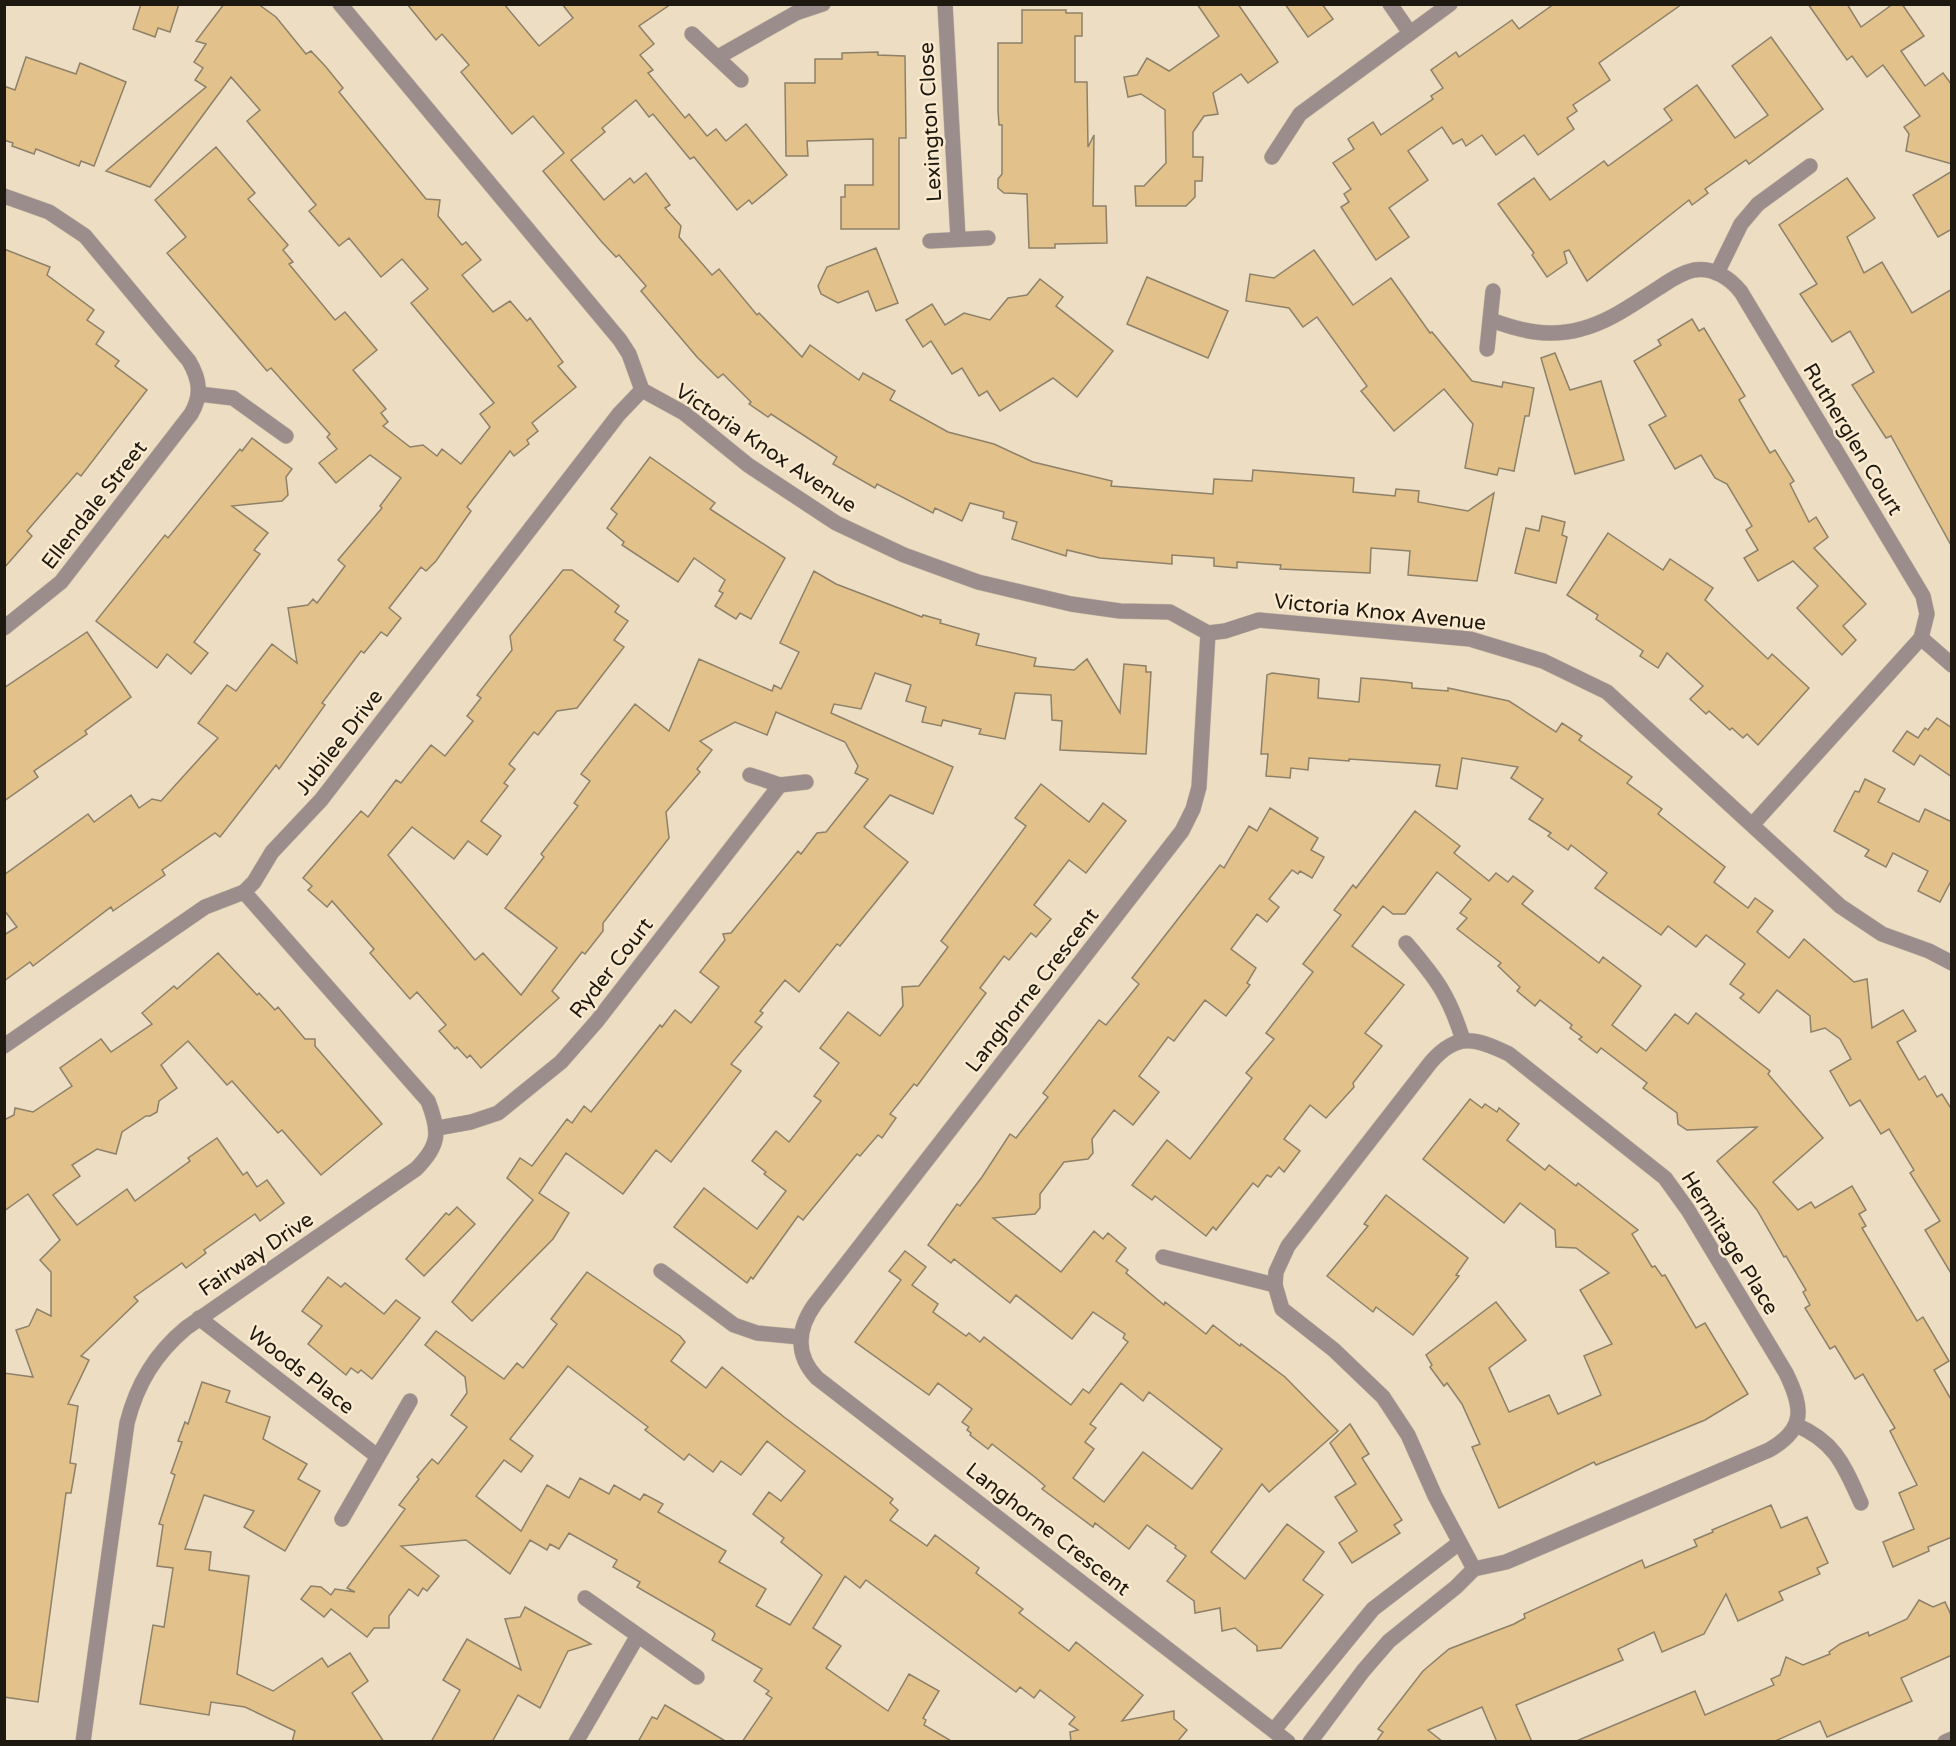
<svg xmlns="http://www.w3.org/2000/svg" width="1956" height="1746" font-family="'Varela Round',sans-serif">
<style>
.building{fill:#e2c18a;stroke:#8e8069;stroke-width:1.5;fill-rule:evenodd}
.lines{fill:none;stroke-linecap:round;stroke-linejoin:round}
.minor-casing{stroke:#c7baa3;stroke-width:16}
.minor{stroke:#9b8d8c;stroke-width:15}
.labels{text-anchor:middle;stroke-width:5;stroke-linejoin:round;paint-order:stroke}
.street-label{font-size:21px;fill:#1e1910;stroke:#faead0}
</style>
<rect width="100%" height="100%" fill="#ecddc3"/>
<g class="building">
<polygon points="141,4 179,4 170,32 158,28 155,37 133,29"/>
<polygon points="224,4 258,4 276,17 306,54 311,51 326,67 343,88 339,92 426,199 440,200 438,216 462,245 466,242 481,260 462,275 493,312 510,301 527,321 530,318 563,362 558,366 576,387 532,423 538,431 527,440 529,444 514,456 510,451 467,507 471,511 436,561 426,571 421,567 389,608 401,618 387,636 381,632 364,653 361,651 322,703 325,705 279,769 276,765 220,837 215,833 162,870 165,875 113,911 111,907 33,966 30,962 4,981 4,935 17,927 4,910 4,875 88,814 94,822 131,795 139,808 152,799 161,801 218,738 198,723 227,685 236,691 272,644 297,663 288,608 308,605 313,599 317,603 345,566 338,560 382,508 380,506 401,478 370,455 336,483 319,463 337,449 327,437 330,434 271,368 267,371 167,253 186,237 155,200 216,147 255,193 248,199 288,245 283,250 293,262 289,264 335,320 345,312 377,350 353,370 386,409 381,413 388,422 383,426 410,447 423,445 437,456 442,449 461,464 490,427 480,414 494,403 411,303 428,289 402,259 381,277 349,238 339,246 309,211 316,205 247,121 260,110 231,77 150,187 106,171 206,87 195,80 203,68 194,62 206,44 196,41"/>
<polygon points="407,4 504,4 539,46 573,18 562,4 671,4 639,26 654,44 640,55 653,70 648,73 685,118 689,114 707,136 716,129 726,141 746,124 787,175 752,204 749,200 737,210 694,157 690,159 653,114 649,117 636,100 602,128 605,132 571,160 604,200 630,178 634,183 646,173 670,205 665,208 681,226 679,237 712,275 719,269 757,315 759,313 802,357 810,345 859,380 863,373 895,391 890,400 948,432 994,444 1033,462 1112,481 1111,486 1213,494 1214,479 1252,481 1253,470 1354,478 1353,492 1395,496 1396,489 1419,491 1418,502 1468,511 1494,493 1477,581 1408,575 1410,551 1371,548 1370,573 1280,569 1281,565 1237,562 1237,568 1214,566 1214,558 1172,555 1172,564 1100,558 1067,550 1066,556 1012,539 1017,522 1003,518 1004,512 970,503 962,521 935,508 933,513 877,484 875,488 833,464 837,457 771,414 768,417 749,404 751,402 723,374 718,378 697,357 641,291 646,286 619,255 616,257 601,241 543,171 564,153 533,116 512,134 461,72 469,65 442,34 436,40"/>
<polygon points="1197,4 1238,4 1278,62 1248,83 1241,74 1213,93 1218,114 1204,116 1193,132 1193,157 1203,157 1202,181 1195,181 1195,197 1186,206 1136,206 1135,186 1144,186 1166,163 1165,110 1141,94 1128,97 1124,77 1137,75 1147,58 1169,71 1219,36"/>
<polygon points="1285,4 1322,4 1333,19 1308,37"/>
<polygon points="1554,4 1682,4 1599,63 1610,80 1573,105 1577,111 1567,118 1574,129 1538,155 1524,135 1496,155 1482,135 1466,146 1462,139 1453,144 1442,127 1408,151 1428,180 1389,208 1409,237 1376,260 1341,207 1349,202 1344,194 1351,189 1333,163 1354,149 1348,139 1373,122 1381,135 1433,99 1431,96 1443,88 1431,70 1456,52 1459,57 1512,20 1519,29"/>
<polygon points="1808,4 1847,4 1861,27 1893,4 1902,4 1924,36 1901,51 1925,86 1943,73 1952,85 1952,164 1906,151 1909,134 1904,127 1920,116 1883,65 1867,77 1852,56 1847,60"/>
<polygon points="1022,10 1066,10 1066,13 1082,13 1082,36 1075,36 1075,82 1087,82 1088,147 1094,135 1093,206 1106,206 1107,243 1055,244 1055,248 1029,248 1027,194 1004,193 998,188 998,179 1002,174 1002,125 999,125 998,110 998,43 1022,43"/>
<polygon points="1771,37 1823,109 1749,164 1746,160 1705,189 1708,193 1692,205 1689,200 1587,281 1569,250 1564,252 1567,263 1547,277 1532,255 1534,253 1498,204 1534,178 1550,200 1604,161 1608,166 1672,120 1664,109 1697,85 1735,138 1768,115 1732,66"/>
<polygon points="878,52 878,55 905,56 906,138 899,138 899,229 841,229 841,197 845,197 845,185 873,185 873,139 807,141 808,156 786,156 785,83 815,83 815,59 842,59 842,53"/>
<polygon points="26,57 76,74 80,63 126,82 94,166 81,161 79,166 36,149 34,154 12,146 13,143 4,140 4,86 15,90"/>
<polygon points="1952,171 1952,229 1938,237 1913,195"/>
<polygon points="1847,178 1875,218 1847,237 1864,273 1882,262 1912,313 1952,289 1952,547 1891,436 1886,438 1852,385 1874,372 1850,331 1832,342 1800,294 1817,284 1779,225"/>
<polygon points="876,248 898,303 876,311 868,291 838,303 821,294 818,286 827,267"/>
<polygon points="4,249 50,267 47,275 94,310 87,320 104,332 96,344 119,361 115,366 147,390 81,476 77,473 27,531 32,536 4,568"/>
<polygon points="1314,250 1353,305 1391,278 1430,333 1432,332 1472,381 1502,387 1503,382 1534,388 1529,416 1525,416 1514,471 1499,468 1497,475 1465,468 1473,424 1444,389 1394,431 1361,391 1367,386 1317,317 1303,327 1289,308 1246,301 1250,274 1274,278"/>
<polygon points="1147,277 1228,311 1208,358 1127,324"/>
<polygon points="1040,279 1063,297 1056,306 1113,351 1077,397 1053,378 1000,411 987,391 979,396 962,368 952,374 931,341 923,347 906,320 932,304 945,325 964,313 990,320 1008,298 1027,295"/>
<polygon points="1692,319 1699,331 1704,328 1745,396 1739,400 1770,453 1775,450 1794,481 1790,484 1809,522 1816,517 1828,537 1814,548 1866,604 1843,626 1856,640 1842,655 1797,608 1818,586 1793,561 1758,581 1744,558 1758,550 1746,530 1752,526 1727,484 1715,478 1701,455 1675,469 1649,425 1666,416 1634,361 1661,345 1658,340"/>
<polygon points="1555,353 1570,390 1601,381 1624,460 1575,474 1541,358"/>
<polygon points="252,438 292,469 286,477 288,495 282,501 232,506 268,533 254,550 260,554 194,642 208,653 191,674 167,654 157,668 96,621 165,535 168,538 240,449 242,451"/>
<polygon points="650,457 715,503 710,509 785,558 751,619 740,613 736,619 715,606 723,593 719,591 725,580 694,558 678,582 622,545 624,542 607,528 617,514 611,509"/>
<polygon points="1542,516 1565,522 1562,535 1567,537 1556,583 1515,573 1526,528 1539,531"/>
<polygon points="1608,533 1663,570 1670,559 1713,588 1705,600 1768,659 1772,654 1809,688 1758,745 1747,734 1743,738 1732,728 1730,730 1709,711 1706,714 1690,699 1703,686 1667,653 1658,668 1640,656 1643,651 1596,619 1598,615 1567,595"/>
<polygon points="563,570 572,570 619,606 615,612 628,621 614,640 624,647 577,708 557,711 538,735 534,732 509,764 515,769 504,783 508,786 481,821 501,836 487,855 468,841 454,859 412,827 388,855 475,960 483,953 521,995 557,948 505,908 544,857 541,854 578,806 574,803 590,781 581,774 635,704 669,731 699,659 772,691 774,685 781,689 799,652 780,643 814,571 836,584 922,617 923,615 941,620 940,623 979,634 976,645 1036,658 1034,666 1074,670 1087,659 1120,713 1124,664 1146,666 1146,672 1151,672 1146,754 1060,750 1062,721 1052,720 1051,695 1015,693 1005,739 979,734 981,729 943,720 941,726 922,722 926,707 906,701 911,685 875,673 861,709 834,704 831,713 953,767 933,814 890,795 864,827 908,862 840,946 837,944 799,992 785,980 760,1011 763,1013 755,1022 762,1027 731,1064 741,1071 671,1162 656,1150 623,1194 566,1153 539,1193 569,1213 553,1239 472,1321 452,1302 533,1200 507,1178 520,1158 532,1166 567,1119 572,1123 584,1106 591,1112 660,1025 662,1027 675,1010 691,1023 719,987 700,972 725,940 723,934 731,933 798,851 801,854 817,833 826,832 868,779 855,773 858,766 845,742 776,712 767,735 735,722 700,741 712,750 697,769 700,772 666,812 669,838 603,923 603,931 585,954 582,952 552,991 559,998 481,1068 470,1055 467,1058 457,1047 455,1049 439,1031 446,1025 417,992 410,999 370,953 374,949 332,901 327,907 308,890 312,886 303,878 361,811 368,817 396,780 401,783 431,745 445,756 473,721 467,716 481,698 477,695 512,650 510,636"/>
<polygon points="87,632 131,697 85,731 87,734 34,771 38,777 4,801 4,688"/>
<polygon points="1272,673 1319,679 1318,698 1359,702 1361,678 1385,680 1412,683 1412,688 1448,691 1448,688 1509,701 1556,732 1562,723 1582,736 1579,740 1632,777 1627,783 1662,809 1658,814 1725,867 1714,882 1748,908 1755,898 1773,911 1757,932 1789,958 1804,939 1854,982 1867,979 1872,1028 1903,1010 1916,1031 1897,1042 1919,1080 1925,1076 1937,1097 1942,1094 1952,1110 1952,1275 1925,1230 1940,1221 1910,1173 1914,1170 1889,1129 1881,1134 1860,1100 1850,1106 1830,1071 1851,1059 1840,1039 1825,1028 1811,1032 1810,1016 1777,990 1759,1013 1740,998 1744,994 1730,984 1745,964 1706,935 1696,947 1668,926 1661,935 1595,888 1607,873 1571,845 1568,850 1548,836 1551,833 1529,819 1543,799 1511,778 1518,767 1462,758 1457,789 1436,786 1440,765 1349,759 1349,761 1309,758 1308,770 1291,768 1290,778 1266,776 1268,754 1261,754 1267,675"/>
<polygon points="1937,718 1952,728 1952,777 1920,755 1914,765 1893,751 1907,731 1918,738 1925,728 1928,730"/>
<polygon points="1865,779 1885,789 1878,802 1919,822 1925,809 1952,822 1952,879 1940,902 1918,891 1928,871 1893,853 1886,867 1865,856 1869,850 1834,831 1855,791 1859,792"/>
<polygon points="1041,784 1089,822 1103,803 1126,821 1086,873 1069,860 1034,905 1051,919 1036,937 1031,933 1009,960 1004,956 980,988 986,993 917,1086 914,1084 890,1114 896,1118 882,1138 878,1135 860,1156 857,1154 803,1220 798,1216 753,1279 751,1277 747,1283 674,1227 704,1188 757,1229 786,1191 764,1174 766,1172 752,1161 776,1131 789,1142 821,1101 814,1096 839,1063 820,1048 848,1012 880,1036 903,1006 902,987 919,986 948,947 941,941 1026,826 1015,818"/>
<path d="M1270 808 1318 838 1311 850 1324 857 1312 878 1300 871 1298 874 1292 870 1269 899 1279 907 1267 922 1257 914 1231 949 1256 968 1247 983 1250 985 1226 1016 1205 1000 1174 1041 1168 1037 1139 1076 1159 1092 1133 1125 1114 1110 1092 1139 1093 1153 1088 1159 1064 1162 1040 1194V1208L1035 1214 993 1218 1061 1272 1094 1231 1103 1239 1108 1233 1126 1248 1116 1261 1128 1270 1126 1273 1164 1305 1165 1302 1206 1334 1213 1325 1240 1346 1241 1344 1285 1377 1338 1431 1269 1492 1262 1484 1211 1552 1245 1579 1287 1524 1324 1552 1303 1580 1323 1595 1281 1648 1257 1651V1646L1235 1628 1222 1631 1220 1608 1195 1613 1194 1601 1167 1581 1186 1556 1175 1548 1176 1546 1147 1525 1129 1549 1095 1523 1093 1527 1042 1489 1045 1486 1036 1478 992 1444 988 1449 970 1435 971 1433 967 1430 969 1427 962 1422 972 1409 938 1383 929 1395 855 1342 901 1280 889 1271 905 1251 926 1267 912 1285 938 1304 933 1312 966 1336 969 1333 980 1342 984 1337 1071 1405 1083 1389 1089 1393 1128 1342 1123 1338 1125 1334 1093 1312 1072 1339 1016 1295 1010 1303 954 1259 951 1263 928 1245 957 1204 960 1206 982 1177 1010 1134 1016 1138 1048 1097 1043 1093 1099 1020 1106 1025 1139 984 1132 978 1220 865 1224 868 1249 826 1257 831ZM1121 1383 1143 1401 1149 1392 1222 1449 1192 1489 1143 1452 1104 1502 1073 1478 1094 1449 1085 1442 1096 1428 1090 1424Z"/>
<polygon points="1415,811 1460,846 1454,853 1489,881 1496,873 1508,882 1513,876 1533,891 1522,904 1599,963 1603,957 1641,986 1612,1025 1646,1051 1675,1014 1688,1024 1696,1013 1770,1071 1768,1074 1823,1138 1773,1182 1798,1210 1811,1202 1815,1208 1852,1186 1866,1210 1859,1214 1866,1226 1862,1228 1917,1321 1923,1317 1949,1361 1934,1370 1952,1401 1952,1537 1928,1547 1929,1551 1893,1567 1883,1542 1914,1529 1899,1493 1917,1485 1890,1431 1895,1428 1863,1374 1855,1379 1835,1346 1830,1349 1805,1308 1810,1305 1803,1292 1806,1290 1786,1256 1784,1257 1757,1210 1717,1161 1757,1127 1687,1130 1678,1124 1677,1113 1643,1088 1647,1083 1601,1048 1597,1053 1579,1039 1582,1037 1570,1028 1572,1025 1540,1000 1535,1006 1517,991 1520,987 1498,966 1501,963 1457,929 1467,918 1460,913 1471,899 1437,872 1405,914 1393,914 1383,906 1352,946 1404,985 1365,1033 1382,1046 1353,1083 1354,1087 1326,1118 1310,1105 1284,1139 1300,1151 1284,1172 1279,1167 1271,1177 1267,1175 1258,1187 1253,1183 1216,1230 1213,1227 1206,1236 1155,1196 1152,1200 1132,1185 1167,1140 1190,1159 1252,1078 1246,1073 1274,1039 1266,1033 1313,972 1303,964 1341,915 1334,910 1353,885 1356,888"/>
<polygon points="218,953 257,995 259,993 275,1010 278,1007 305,1039 315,1039 315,1046 382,1124 321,1175 282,1130 278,1133 232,1081 227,1085 188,1041 161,1065 177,1088 159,1101 157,1112 150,1116 146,1116 122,1132 116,1154 97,1149 72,1165 80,1176 53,1195 77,1225 127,1189 135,1201 190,1161 188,1158 217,1138 243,1175 247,1172 257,1187 267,1180 284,1203 260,1221 255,1214 204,1250 206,1253 186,1268 182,1263 134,1297 138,1301 81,1356 89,1360 68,1404 78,1406 70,1463 76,1464 71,1493 66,1493 38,1702 4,1697 4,1373 33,1377 16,1330 29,1326 37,1309 51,1316 51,1272 40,1260 60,1240 28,1194 4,1211 4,1120 14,1115 15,1108 33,1112 72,1086 60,1068 101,1039 111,1052 152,1024 142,1013 174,986 177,989"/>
<polygon points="1470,1099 1482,1108 1485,1104 1497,1112 1499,1108 1519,1124 1507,1140 1545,1170 1549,1165 1576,1186 1578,1183 1638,1230 1632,1234 1652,1267 1655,1266 1662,1276 1665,1275 1696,1328 1705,1323 1748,1394 1705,1420 1596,1465 1594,1462 1499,1508 1472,1447 1480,1444 1462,1404 1447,1383 1444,1386 1430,1367 1432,1365 1426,1355 1496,1302 1526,1340 1489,1368 1509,1412 1549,1395 1558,1414 1601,1395 1584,1356 1612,1344 1580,1290 1609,1273 1576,1248 1556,1247 1555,1230 1520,1203 1504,1223 1423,1159"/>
<polygon points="1386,1195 1468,1258 1456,1275 1459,1276 1413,1335 1376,1307 1373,1312 1327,1276 1368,1226 1364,1224"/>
<polygon points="457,1207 475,1224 424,1276 406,1259 446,1213 449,1215"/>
<path d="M587 1272 680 1336 685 1342 671 1361 706 1388 722 1367 784 1417 893 1499 890 1503 898 1510 890 1520 927 1546 935 1535 979 1568 976 1573 1023 1609 1019 1613 1069 1651 1076 1642 1143 1695 1122 1721 1174 1711V1719L1187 1730 1177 1742H1071L1070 1732 1078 1730 1069 1724 1075 1717 1040 1690 1034 1698 1020 1687 1016 1692 866 1580 860 1588 845 1576 813 1628 841 1646 826 1668 888 1711 909 1674 939 1691 923 1718 926 1720 924 1725 953 1742H742L772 1698 766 1694 769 1691 754 1681 762 1669 712 1640 715 1634 713 1631 637 1587 640 1582 613 1567 617 1560 569 1533 559 1549 550 1544 547 1550 530 1540 510 1574 466 1540 401 1546 439 1576 427 1591 423 1588 418 1596 409 1589 389 1616V1628H374L367 1637 331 1609 324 1617 301 1599 311 1586 321 1587 331 1595 335 1589 355 1592 347 1588 405 1509 399 1505 419 1479 417 1477 432 1459 438 1464 467 1427 451 1415 467 1393 465 1377 425 1345 436 1331 504 1379 517 1363 523 1368 557 1324 551 1319ZM568 1366 648 1427 645 1430 684 1460 689 1454 713 1472 721 1461 741 1475 767 1441 805 1471 781 1501 769 1492 753 1514 784 1538 781 1542 822 1575 790 1625 756 1606 766 1589 719 1562 726 1551 658 1512 663 1504 644 1494 640 1500 614 1485 609 1494 580 1478 569 1498 547 1485 521 1531 476 1496 504 1460 521 1472 533 1456 510 1439Z"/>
<polygon points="328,1277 341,1287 345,1283 384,1314 396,1300 420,1318 372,1379 361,1370 358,1373 351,1368 346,1375 308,1344 322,1326 302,1311"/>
<polygon points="202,1382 230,1391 226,1402 270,1417 263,1439 307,1464 298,1479 320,1491 285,1551 244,1527 254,1511 204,1495 185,1549 211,1552 209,1570 249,1576 237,1674 273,1691 322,1658 328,1667 350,1653 368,1681 352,1693 384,1742 292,1742 295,1731 245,1707 211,1702 209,1715 140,1704 153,1625 164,1627 173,1568 157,1566 163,1525 159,1524 175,1475 171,1473 182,1442 178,1441 185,1422 188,1424"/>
<polygon points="1350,1424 1369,1454 1362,1458 1402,1520 1394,1525 1400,1533 1352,1563 1339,1543 1357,1531 1335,1497 1356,1484 1330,1443"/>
<polygon points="1771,1505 1781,1528 1807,1517 1828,1563 1817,1568 1820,1574 1779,1592 1783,1600 1738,1621 1726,1594 1704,1634 1662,1652 1654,1632 1618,1649 1623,1660 1516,1705 1532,1742 1497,1742 1482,1707 1428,1730 1443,1742 1376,1742 1383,1732 1378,1729 1423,1671 1449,1649 1514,1624 1525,1618 1524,1614 1642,1560 1645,1568 1697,1546 1694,1540 1713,1532 1712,1530"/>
<polygon points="1919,1600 1933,1607 1945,1602 1952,1617 1952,1655 1901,1678 1912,1701 1827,1737 1820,1721 1773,1742 1574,1742 1695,1691 1705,1715 1774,1685 1771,1679 1780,1675 1786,1657 1803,1665 1830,1654 1829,1652 1840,1644 1868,1632 1869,1636 1907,1619"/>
<polygon points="525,1607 591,1644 568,1651 540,1708 518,1695 492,1742 431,1742 460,1690 443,1680 467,1639 521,1670 505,1619 520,1617"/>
<polygon points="665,1705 727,1742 638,1742 652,1717 657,1719"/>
</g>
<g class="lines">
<g class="minor-casing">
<g id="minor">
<polyline points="340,4 620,340 629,354 642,390 684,413 748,465 836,523 904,555 978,582 1071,604 1120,611 1170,612 1208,633 1225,631 1259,620 1470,639 1543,661 1607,692 1840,906 1882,934 1929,951 1952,963"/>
<polyline points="945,4 958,238"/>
<polyline points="1390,4 1410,33"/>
<polyline points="692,34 741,80"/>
<polyline points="718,57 796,13 823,4"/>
<polyline points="1272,157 1300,114 1450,4"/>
<path d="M4 196 49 212 85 236 189 361C200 380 202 395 191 414L61 582 4 628"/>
<polyline points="930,241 988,238"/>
<polyline points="1717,273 1741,224 1758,204 1810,166"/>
<path d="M1491 320C1521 331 1549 338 1581 329 1609 322 1633 304 1657 289 1668 282 1680 273 1694 270 1713 267 1730 278 1741 292L1923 596 1927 614 1921 638 1753 824"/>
<polyline points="1487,349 1493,291"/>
<polyline points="199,394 233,398 286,436"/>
<path d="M1208 633 1199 787 1193 809 1182 831 815 1304C797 1329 795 1355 817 1378L1288 1742"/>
<polyline points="1921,638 1952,665"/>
<polyline points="750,775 780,785 806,782"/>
<path d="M1406 943C1436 978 1449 995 1463 1040"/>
<polyline points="4,1046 205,907 244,892 254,882 272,852 321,800 619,414 642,390"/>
<polyline points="438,1128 471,1122 498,1113 561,1062 597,1021 780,785"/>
<polyline points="1163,1257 1275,1285"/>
<polyline points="661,1271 734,1325 757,1333 800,1337"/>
<polyline points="199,1318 377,1456"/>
<path d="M1796 1425C1836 1442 1844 1466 1861 1503"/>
<polyline points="342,1519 410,1401"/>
<polyline points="585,1598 697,1677"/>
<polyline points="1274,1730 1373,1609 1459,1543"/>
<path d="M83 1742 127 1423C137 1384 155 1354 186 1328L416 1169C440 1145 440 1132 428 1101L244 892"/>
<polyline points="576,1742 637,1637"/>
<path d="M1310 1742 1363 1671 1389 1641 1456 1587 1474 1569 1506 1562 1769 1450C1806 1429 1803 1408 1786 1373L1688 1210 1665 1178 1509 1054C1476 1038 1457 1032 1431 1062L1288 1246 1276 1272 1275 1285 1282 1309 1334 1350 1383 1397 1408 1435 1435 1496 1474 1569"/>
<polyline points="1945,1742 1952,1739"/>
</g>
</g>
<use href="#minor" class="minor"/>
</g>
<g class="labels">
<g class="street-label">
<text transform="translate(930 122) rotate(-93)" y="7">Lexington Close</text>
<text transform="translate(1853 439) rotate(59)" y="7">Rutherglen Court</text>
<text transform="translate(766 448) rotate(34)" y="7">Victoria Knox Avenue</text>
<text transform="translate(94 505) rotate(-52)" y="7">Ellendale Street</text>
<text transform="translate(1380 612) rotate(6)" y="7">Victoria Knox Avenue</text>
<text transform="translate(339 742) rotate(-52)" y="7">Jubilee Drive</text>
<text transform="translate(611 968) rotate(-52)" y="7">Ryder Court</text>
<text transform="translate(1032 990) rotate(-52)" y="7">Langhorne Crescent</text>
<text transform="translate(1730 1243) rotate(58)" y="7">Hermitage Place</text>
<text transform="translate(256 1254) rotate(-34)" y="7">Fairway Drive</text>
<text transform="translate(301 1370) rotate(38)" y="7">Woods Place</text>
<text transform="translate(1048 1529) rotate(38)" y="7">Langhorne Crescent</text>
</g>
</g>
<rect width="1956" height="1746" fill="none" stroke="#1e1910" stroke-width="12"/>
</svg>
